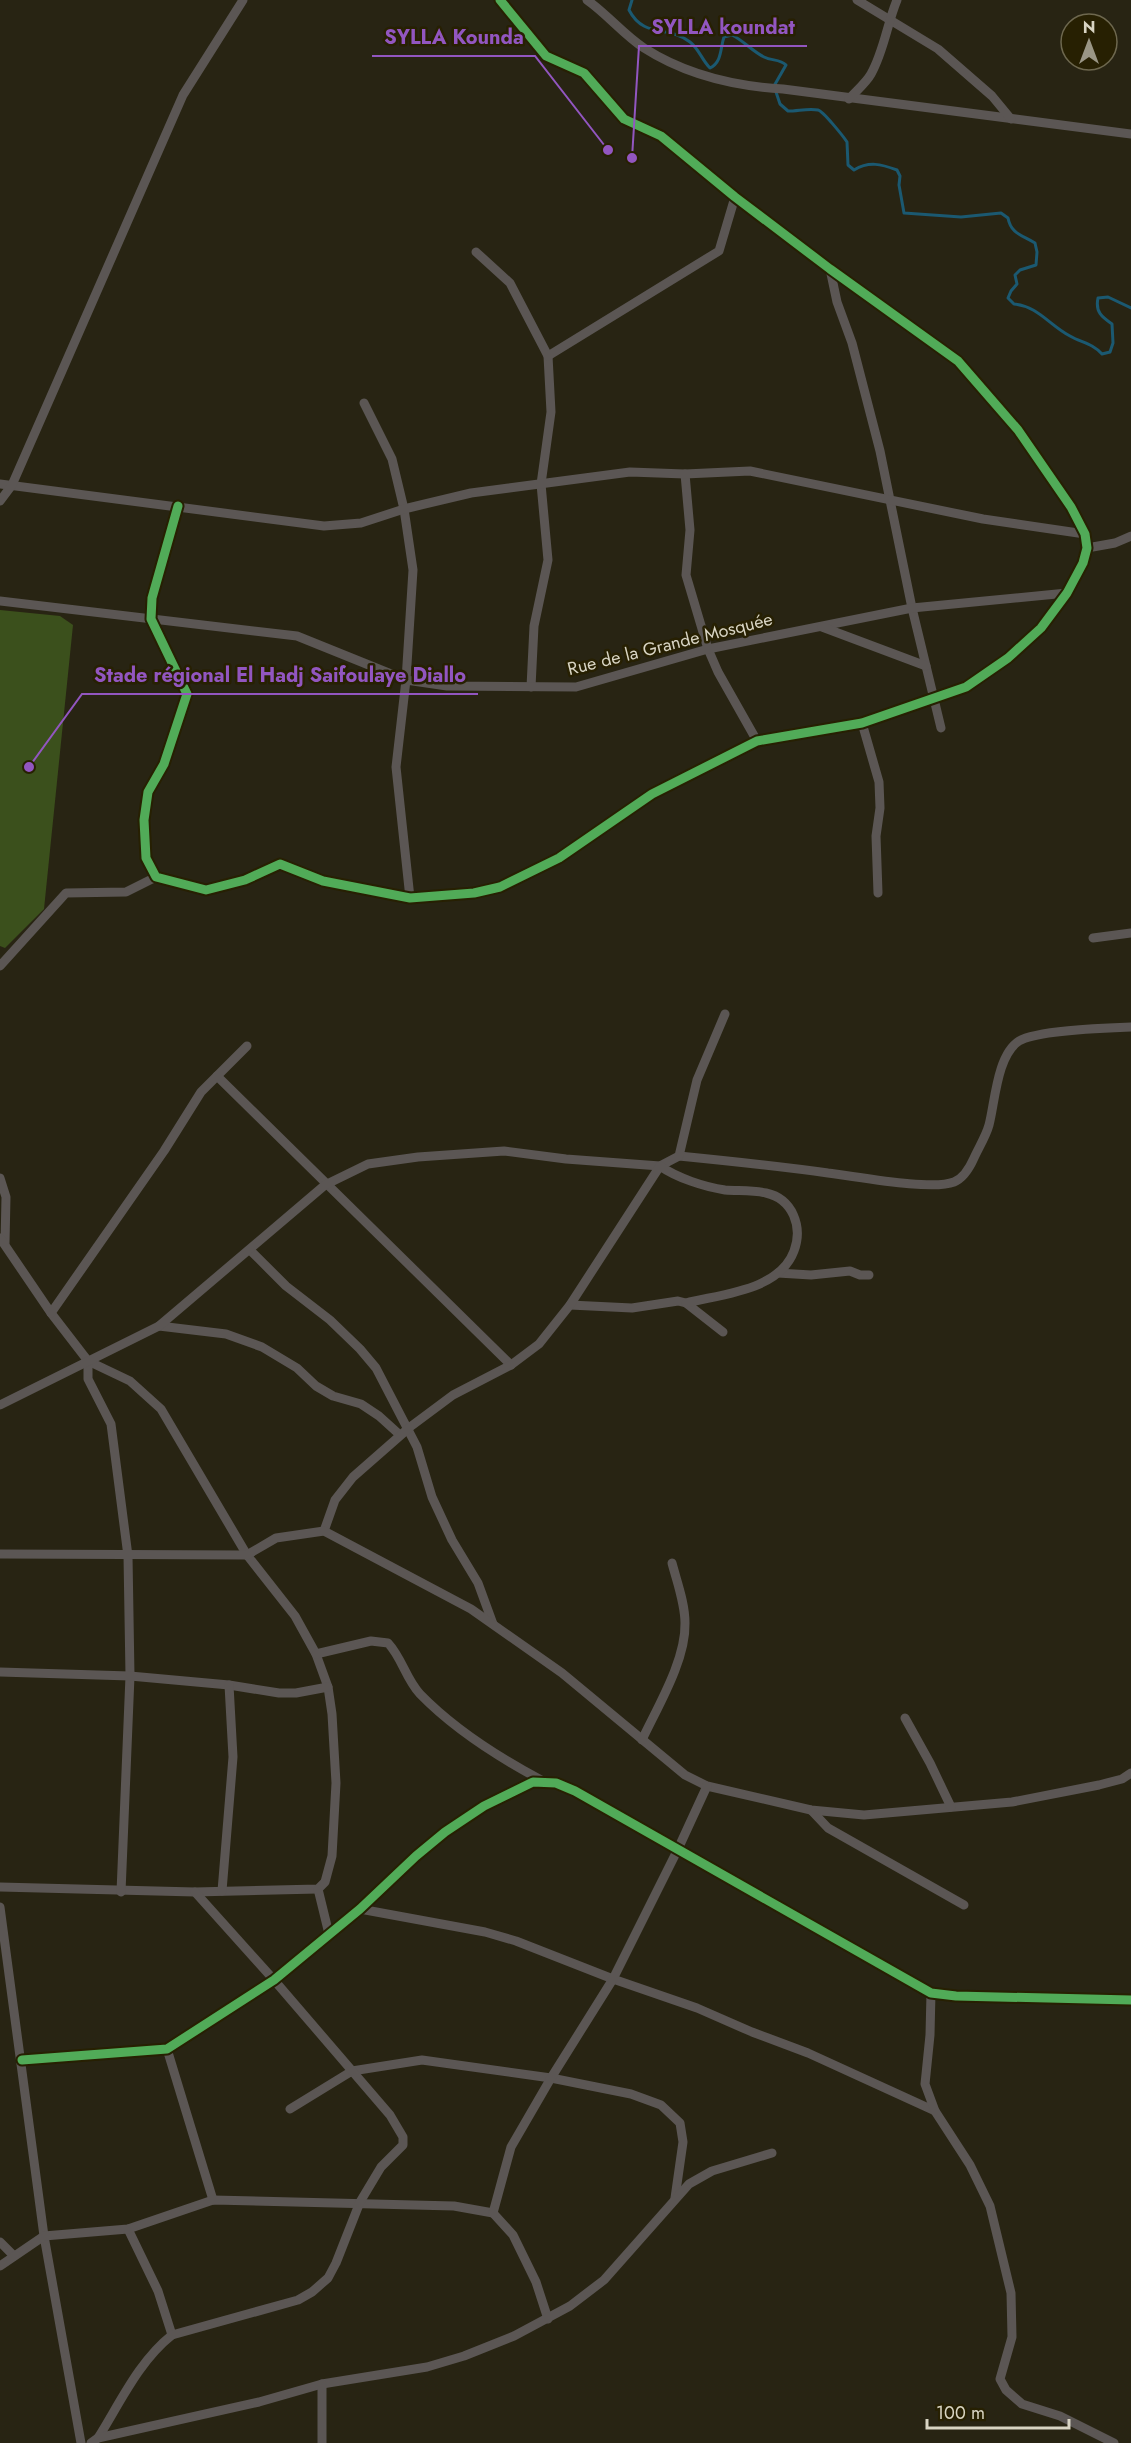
<svg xmlns="http://www.w3.org/2000/svg" width="1131" height="2443" font-family="Jost,sans-serif">
<style>
.pitch{fill:#3b501c}
.lines{fill:none;stroke-linecap:round;stroke-linejoin:round}
.stream{stroke:#1b5971;stroke-width:3}
.minor{stroke:#5b5654;stroke-width:9}
.cycleway-casing{stroke:#272002;stroke-width:13}
.cycleway{stroke:#51ab58;stroke-width:9}
.labels{text-anchor:middle;stroke-width:5;stroke-linejoin:round;paint-order:stroke}
.street-label{font-size:18px;fill:#d8d4c3;stroke:#272002}
.leader{fill:none;stroke:#9256c0;stroke-width:2}
.callout-dot{fill:#9256c0;stroke:#272002;stroke-width:2}
.callout-label{font-size:20px;text-anchor:middle;font-weight:bold;fill:#9256c0;stroke:#272002;stroke-width:5;stroke-linejoin:round;paint-order:stroke}
</style>
<rect width="100%" height="100%" fill="#282413"/>
<polygon class="pitch" points="0,610 60,616 73,625 44,909 5,948 0,946"/>
<g class="lines">
<path class="stream" d="M632 0 629 10C644 39 669 25 690 42 699 49 702 60 710 68 722 62 720 49 724 37L732 35C744 41 752 51 764 57 772 61 780 59 786 65L774 86 780 104 788 111C798 111 809 108 818 110 823 111 843 136 847 142L848 165 854 170C869 161 881 164 897 170L900 176 899 185 904 213 961 217 1001 213 1008 218C1011 234 1022 235 1035 243L1037 252 1036 265 1020 270 1015 275 1017 284 1011 291 1008 298 1014 304C1038 306 1049 325 1070 336 1082 343 1092 343 1102 354L1110 352 1113 343 1112 324C1102 317 1095 312 1098 298L1108 297 1131 308"/>
<g class="minor">
<path d="M587 0C607 14 624 35 644 48 686 75 733 86 783 89L1131 134"/>
<polyline points="857,0 938,49 992,96 1011,119"/>
<path d="M849 99C856 91 866 83 871 74 884 51 887 24 897 0"/>
<polyline points="476,252 510,283 548,356 551,412 541,484 548,560 534,626 531,687"/>
<polyline points="830,269 837,302 852,343 880,451 912,608 941,728"/>
<polyline points="548,356 719,251 735,197"/>
<polyline points="364,403 392,459 404,509 413,570 406,680 396,767 410,898"/>
<polyline points="685,474 690,530 686,575 708,649 718,672 757,741"/>
<polyline points="0,484 324,526 361,523 404,509 471,493 630,472 685,474 750,471 983,519 1085,534"/>
<polyline points="0,501 12,485 183,95 243,0"/>
<polyline points="178,506 152,598 151,619 187,694 164,764 148,792 144,820 146,858 156,877 206,890 245,880 280,864 323,881 410,898 474,893 500,887 559,858 652,794 757,741 862,723 966,687 1008,658 1041,628 1067,593 1083,563 1087,548 1085,534 1071,507 1018,430 958,361 830,269 735,197 661,136 624,119 584,73 546,56 500,0"/>
<polyline points="1087,548 1115,543 1131,536"/>
<polyline points="0,601 297,636 406,680 447,686 576,687 708,649 912,608 1067,593"/>
<polyline points="822,627 926,666"/>
<polyline points="862,723 879,782 880,808 876,836 878,893"/>
<polyline points="1093,938 1131,933"/>
<polyline points="0,966 66,893 126,892 156,877"/>
<polyline points="217,1076 511,1365"/>
<path d="M679 1156C729 1161 779 1166 828 1173 855 1176 931 1191 954 1182 964 1178 970 1167 974 1158 979 1147 986 1136 989 1125 995 1102 997 1055 1019 1041 1037 1030 1107 1028 1131 1027"/>
<polyline points="0,1178 6,1197 5,1243"/>
<polyline points="0,1238 51,1313 88,1361 130,1381 161,1409 247,1555 295,1616 316,1654 328,1687 332,1714 336,1783 332,1856 325,1882 318,1889 195,1892 0,1887"/>
<polyline points="250,1250 286,1286 330,1320 360,1349 376,1368 417,1447 432,1497 452,1540 478,1583 493,1624"/>
<polyline points="778,1273 811,1275 850,1271 860,1275 869,1275"/>
<polyline points="570,1305 632,1308 678,1301 686,1303 723,1332"/>
<polyline points="51,1313 164,1151 201,1092 247,1046"/>
<polyline points="159,1326 226,1334 262,1347 297,1368 316,1386 333,1396 361,1404 379,1416 400,1435"/>
<polyline points="88,1361 88,1379 111,1424 128,1556 130,1676 121,1892"/>
<polyline points="0,1405 159,1326 325,1185 368,1164 418,1157 504,1151 566,1159 660,1166 679,1156 697,1080 725,1014"/>
<path d="M324 1531 335 1500 353 1477 410 1427 453 1395 511 1365 539 1344 570 1305 660 1166C677 1178 705 1187 725 1190 739 1191 753 1190 766 1193 793 1199 803 1227 794 1251 779 1291 721 1294 686 1303"/>
<polyline points="0,1554 247,1555 276,1538 324,1531 471,1609 562,1673 685,1775 707,1786 811,1810 864,1815 1012,1802 1099,1785 1122,1779 1131,1773"/>
<path d="M316 1654 371 1641 388 1643C402 1658 406 1679 420 1694 455 1730 498 1757 541 1780"/>
<polyline points="0,1672 130,1676 229,1685 279,1693 296,1693 328,1687"/>
<polyline points="905,1718 930,1763 951,1807"/>
<path d="M642 1740C658 1706 686 1660 685 1623 685 1603 677 1582 672 1563"/>
<polyline points="811,1810 828,1828 964,1905"/>
<polyline points="318,1889 329,1934"/>
<polyline points="222,1891 233,1757 229,1685"/>
<polyline points="0,1907 44,2236 81,2443"/>
<polyline points="360,1909 485,1932 516,1941 613,1979 697,2008 752,2032 808,2053 935,2111"/>
<polyline points="931,1993 930,2035 925,2084 935,2111 970,2165 990,2206 1011,2293 1012,2337 1000,2379 1006,2390 1022,2404 1060,2416 1114,2443"/>
<polyline points="167,2049 213,2200"/>
<polyline points="22,2060 167,2049 274,1980 360,1909 416,1856 445,1832 484,1806 533,1782 556,1783 575,1791 931,1993 956,1996 1131,2000"/>
<polyline points="290,2109 352,2071 422,2060 551,2078 631,2094 661,2105 680,2123 683,2142 675,2198"/>
<polyline points="128,2229 158,2291 172,2335"/>
<polyline points="0,2242 14,2256"/>
<polyline points="0,2266 44,2236 128,2229 213,2200 454,2206 493,2213"/>
<polyline points="548,2319 536,2282 513,2235 493,2213 511,2147 551,2078 613,1979 678,1849 707,1786"/>
<path d="M98 2438C120 2403 139 2361 172 2335L298 2300 312 2292 328 2278 336 2263 360 2202 381 2167 403 2145V2137L390 2115 274 1980 195 1892"/>
<polyline points="91,2443 98,2438 259,2402 322,2384 427,2367 464,2356 514,2336 570,2306 604,2280 689,2184 712,2171 772,2153"/>
<polyline points="322,2443 322,2384"/>
</g>
<g class="cycleway-casing">
<g id="cycleway">
<polyline points="178,506 152,598 151,619 187,694 164,764 148,792 144,820 146,858 156,877 206,890 245,880 280,864 323,881 410,898 474,893 500,887 559,858 652,794 757,741 862,723 966,687 1008,658 1041,628 1067,593 1083,563 1087,548 1085,534 1071,507 1018,430 958,361 830,269 735,197 661,136 624,119 584,73 546,56 500,0"/>
<polyline points="22,2060 167,2049 274,1980 360,1909 416,1856 445,1832 484,1806 533,1782 556,1783 575,1791 931,1993 956,1996 1131,2000"/>
</g>
</g>
<use href="#cycleway" class="cycleway"/>
</g>
<g class="labels">
<g class="street-label">
<text transform="translate(670 644) rotate(-14)" y="6">Rue de la Grande Mosquée</text>
</g>
</g>
<path class="leader" d="M632 158L639 46H807M608 150L535 56H372M29 767L82 694H478"/>
<g class="callout-dot">
<circle cx="632" cy="158" r="6"/>
<circle cx="608" cy="150" r="6"/>
<circle cx="29" cy="767" r="6"/>
</g>
<g class="callout-label">
<text x="723" y="34">SYLLA koundat</text>
<text x="454" y="44">SYLLA Kounda</text>
<text x="280" y="682">Stade régional El Hadj Saifoulaye Diallo</text>
</g>
<g transform="translate(1089 42)"><circle r="28" fill="#272002" stroke="#6e684f" stroke-width="1.5"/>
<path d="M0-4.5L10 22L0 15L-10 22Z" fill="#9a9685"/>
<text y="-9" font-size="16" font-weight="bold" text-anchor="middle" fill="#d8d4c3">N</text>
</g>
<path d="M927 2419v9h142v-9" fill="none" stroke="#d8d4c3" stroke-width="3"/>
<text x="936" y="2419" font-size="18" fill="#d8d4c3" stroke="#272002" stroke-width="4.5" paint-order="stroke">100 m</text>
</svg>
